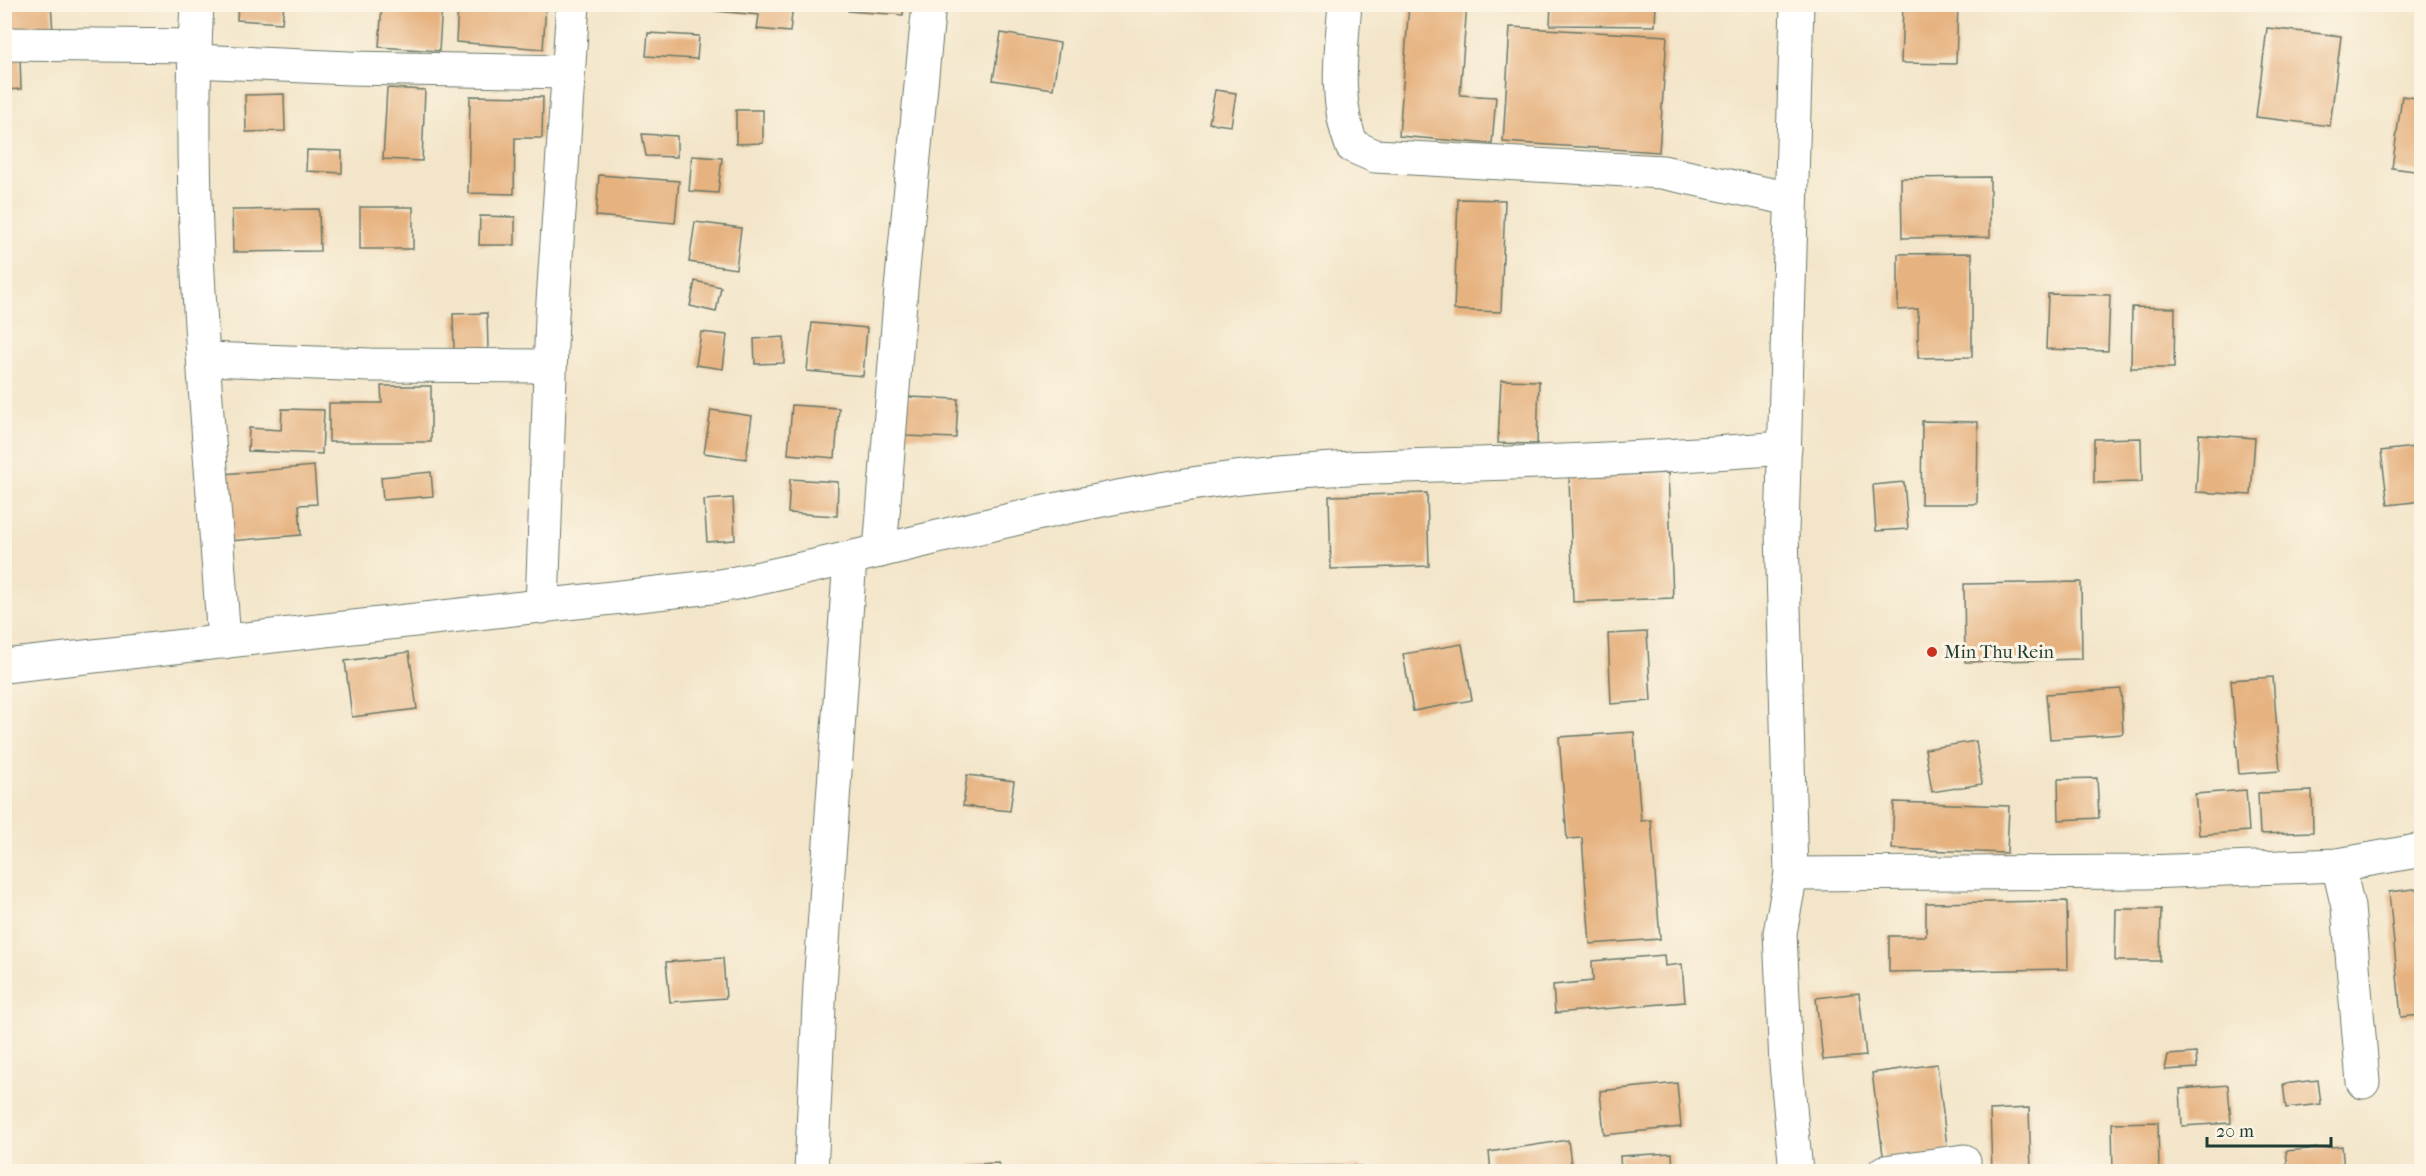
<svg xmlns="http://www.w3.org/2000/svg" width="2426" height="1176" font-family="'IM FELL French Canon',serif">
<style>
.building{fill:#e6b280}
.lines{fill:none;stroke-linecap:round;stroke-linejoin:round}
.minor-casing{stroke:#697868;stroke-width:35}
.major-casing{stroke:#697868;stroke-width:35}
.minor{stroke:#fff;stroke-width:33}
.major{stroke:#fff;stroke-width:33}
.poi-dot{fill:#c8321e;stroke:#fcf5e5;stroke-width:2}
.labels{text-anchor:middle;stroke-width:6;stroke-linejoin:round;paint-order:stroke}
.poi-label{font-size:18px;fill:#1f3d34;stroke:#fcf5e5;text-anchor:start}
</style>
<rect width="100%" height="100%" fill="#fcf5e5"/>
<filter id="ink" filterUnits="userSpaceOnUse"><feTurbulence type="fractalNoise" baseFrequency=".0167" numOctaves="2"/><feDisplacementMap in="SourceGraphic" scale="12" xChannelSelector="R" yChannelSelector="G"/><feConvolveMatrix kernelMatrix="1 2 1 2 8 2 1 2 1" color-interpolation-filters="sRGB"/></filter>
<filter id="wash" filterUnits="userSpaceOnUse"><feTurbulence type="fractalNoise" baseFrequency=".008" numOctaves="4" result="noise"/><feDisplacementMap in="SourceGraphic" scale="24" xChannelSelector="R" yChannelSelector="G"/><feGaussianBlur stdDeviation="1.35" result="paint"/><feColorMatrix in="noise" values="0 0 0 0 0 0 0 0 0 0 0 0 0 0 0 0 0 1.4 0 .05"/><feComposite in="paint" operator="in"/></filter>
<g filter="url(#wash)">
<rect width="100%" height="100%" fill="#f3e5c9"/>
<g id="blocks">
<g class="building">
<polygon points="51,4 53,32 4,35 4,6"/>
<polygon points="238,4 284,4 282,23 237,20"/>
<polygon points="382,4 442,4 439,51 379,47"/>
<polygon points="458,4 546,4 543,49 456,42"/>
<polygon points="716,4 793,4 790,32 757,29 759,15 716,11"/>
<polygon points="849,4 904,4 903,15 848,11"/>
<polygon points="1409,4 1467,4 1460,95 1496,97 1492,144 1399,136"/>
<polygon points="1551,4 1656,4 1655,26 1550,25"/>
<polygon points="1903,4 1958,4 1956,64 1901,63"/>
<polygon points="1510,27 1667,36 1659,152 1503,142"/>
<polygon points="2267,28 2341,36 2330,126 2256,117"/>
<polygon points="648,33 699,36 697,59 646,56"/>
<polygon points="1001,33 1060,43 1053,89 993,80"/>
<polygon points="4,57 20,57 21,89 4,90"/>
<polygon points="387,88 425,90 422,161 383,159"/>
<polygon points="1215,90 1236,93 1231,126 1209,123"/>
<polygon points="284,94 285,131 246,132 245,95"/>
<polygon points="470,96 543,97 542,138 515,138 514,194 468,193"/>
<polygon points="2402,96 2422,99 2422,172 2392,168"/>
<polygon points="736,110 763,110 763,143 736,144"/>
<polygon points="642,134 677,136 677,157 646,156"/>
<polygon points="307,150 342,151 342,173 306,171"/>
<polygon points="692,156 722,158 718,193 689,191"/>
<polygon points="599,175 679,181 675,223 596,216"/>
<polygon points="1990,177 1990,237 1902,238 1901,178"/>
<polygon points="1458,199 1505,200 1501,312 1454,310"/>
<rect x="360" y="207" width="53" height="42"/>
<polygon points="319,209 320,251 233,252 232,210"/>
<polygon points="480,216 515,217 515,245 479,245"/>
<polygon points="695,222 741,228 736,269 689,262"/>
<polygon points="1972,253 1972,357 1918,358 1918,309 1898,310 1898,254"/>
<polygon points="695,281 721,287 716,312 690,306"/>
<polygon points="2048,294 2110,295 2108,351 2046,349"/>
<polygon points="2132,307 2175,308 2174,368 2131,368"/>
<polygon points="487,313 488,349 454,350 453,314"/>
<polygon points="812,323 867,328 863,376 807,371"/>
<polygon points="701,332 727,335 723,369 696,365"/>
<polygon points="784,337 784,363 755,364 754,339"/>
<polygon points="1501,380 1539,381 1537,444 1498,443"/>
<polygon points="381,386 431,386 431,442 329,442 329,403 382,403"/>
<polygon points="908,397 958,399 956,438 905,436"/>
<polygon points="792,405 839,408 835,458 788,454"/>
<polygon points="282,409 324,410 322,454 248,451 249,428 281,430"/>
<polygon points="711,410 752,416 746,459 704,453"/>
<polygon points="1922,421 1978,422 1977,504 1921,504"/>
<polygon points="2199,434 2255,438 2251,495 2196,492"/>
<polygon points="2141,438 2142,482 2094,483 2094,439"/>
<polygon points="2422,446 2422,501 2388,505 2381,451"/>
<polygon points="314,466 317,504 299,505 301,535 230,541 224,474"/>
<polygon points="431,472 433,496 383,500 381,477"/>
<polygon points="1668,473 1673,598 1573,602 1569,477"/>
<polygon points="790,479 838,482 837,516 788,513"/>
<polygon points="1904,482 1908,529 1876,531 1873,485"/>
<polygon points="1427,493 1429,566 1331,569 1329,496"/>
<polygon points="733,498 735,540 707,542 704,500"/>
<polygon points="2081,582 2082,659 1965,662 1964,584"/>
<polygon points="1647,632 1651,701 1611,704 1608,634"/>
<polygon points="1462,644 1472,700 1413,711 1403,654"/>
<polygon points="409,652 417,709 352,717 345,661"/>
<polygon points="2273,677 2280,771 2239,774 2231,680"/>
<polygon points="2121,689 2123,734 2050,739 2046,694"/>
<polygon points="1634,732 1641,821 1651,820 1660,939 1590,944 1582,838 1567,839 1559,737"/>
<polygon points="1976,741 1982,784 1932,792 1925,749"/>
<polygon points="967,775 1014,781 1010,811 963,806"/>
<polygon points="2097,778 2099,818 2059,820 2058,779"/>
<polygon points="2246,790 2249,831 2199,835 2195,794"/>
<polygon points="2312,791 2313,832 2260,834 2258,793"/>
<polygon points="1894,802 2009,806 2007,853 1892,849"/>
<polygon points="2422,888 2422,1015 2401,1017 2389,892"/>
<polygon points="2067,901 2068,969 1889,972 1889,936 1926,936 1926,903"/>
<polygon points="2116,909 2161,909 2160,961 2115,961"/>
<polygon points="1664,955 1665,966 1682,964 1685,1002 1555,1013 1553,985 1593,981 1592,961"/>
<polygon points="723,958 726,998 670,1002 666,962"/>
<polygon points="1859,993 1866,1056 1823,1060 1816,998"/>
<polygon points="2196,1053 2197,1068 2165,1070 2168,1055"/>
<polygon points="1937,1064 1948,1154 1884,1162 1872,1073"/>
<polygon points="2318,1080 2321,1104 2286,1108 2283,1084"/>
<polygon points="1677,1083 1681,1127 1604,1135 1600,1091"/>
<polygon points="2228,1085 2231,1123 2182,1126 2180,1089"/>
<polygon points="2029,1108 2031,1172 1992,1172 1990,1110"/>
<polygon points="2158,1122 2159,1172 2113,1172 2112,1123"/>
<polygon points="1568,1140 1572,1172 1491,1172 1489,1152"/>
<polygon points="2342,1146 2344,1172 2288,1172 2286,1151"/>
<polygon points="1672,1153 1673,1172 1621,1172 1620,1156"/>
<polygon points="999,1163 999,1172 972,1172 972,1164"/>
<rect x="1251" y="1166" width="109" height="6"/>
</g>
</g>
</g>
<g filter="url(#ink)">
<use href="#blocks" fill-opacity="0" stroke="#697868" stroke-width="1.5"/>
<g class="lines">
<g class="minor-casing">
<g id="minor">
<path d="M197 4C185 214 210 432 224 642"/>
<path d="M1345 4C1341 53 1334 100 1352 146L1375 156 1662 172 1791 199"/>
<polyline points="4,44 195,46"/>
<polyline points="194,61 349,68 568,72"/>
<polyline points="205,359 370,365 550,366"/>
<polyline points="880,551 901,289 929,4"/>
<polyline points="542,607 552,316 573,4"/>
<path d="M4 666 720 586C892 553 1060 500 1234 478 1325 466 1417 466 1509 463 1601 460 1693 455 1785 448"/>
<polyline points="2338,865 2348,907 2363,1082"/>
<polyline points="1791,874 2146,872 2338,865 2422,850"/>
<polyline points="811,1172 820,985 850,559"/>
<polyline points="1884,1172 1964,1161"/>
</g>
</g>
<g class="major-casing">
<polyline id="major" points="1796,1172 1786,1064 1780,933 1791,874 1782,531 1797,4"/>
</g>
<use href="#minor" class="minor"/>
<use href="#major" class="major"/>
</g>
</g>
<circle class="poi-dot" cx="1932" cy="652" r="6"/>
<g class="labels">
<g class="poi-label">
<text x="1944" y="658">Min Thu Rein</text>
</g>
</g>
<rect width="2426" height="1176" fill="none" stroke="#fcf5e5" stroke-width="24"/>
<path d="M2207 1137v9h124v-9" fill="none" stroke="#1f3d34" stroke-width="3"/>
<text x="2216" y="1137" font-size="18" fill="#1f3d34" stroke="#fcf5e5" stroke-width="4.5" paint-order="stroke">20 m</text>
</svg>
